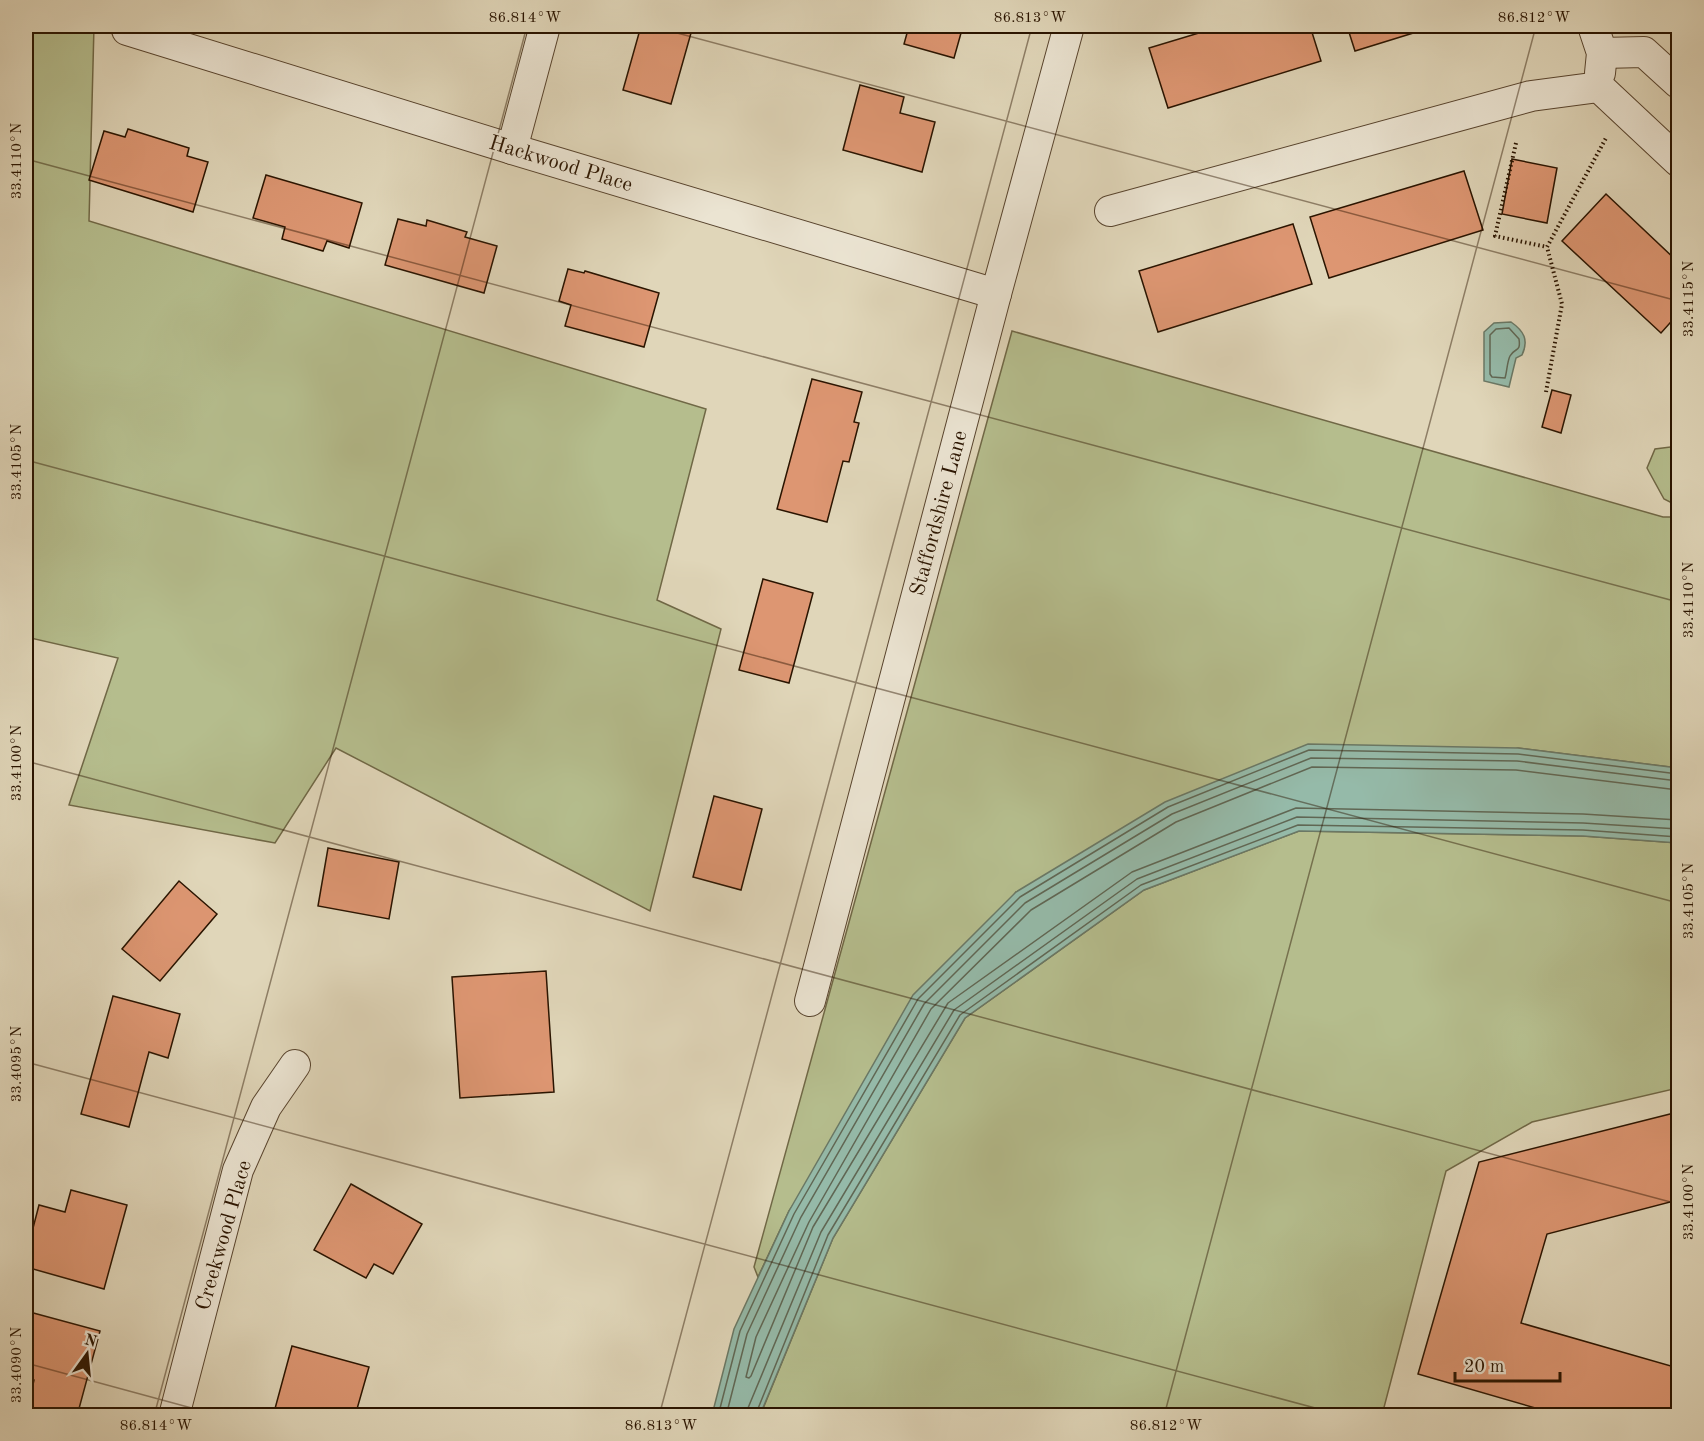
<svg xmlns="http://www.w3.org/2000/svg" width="1704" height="1441" font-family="'Old Standard TT',serif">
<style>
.green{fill:#b5bd8d;stroke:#706846;stroke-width:1.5}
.water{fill:#95baa9;stroke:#6a7865;stroke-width:1.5}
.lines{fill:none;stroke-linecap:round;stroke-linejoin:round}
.shore{stroke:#606754;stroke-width:1.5}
.building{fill:#dd9672;stroke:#2a1400;stroke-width:1.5}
.street-casing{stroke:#58442e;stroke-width:32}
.path{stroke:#2a1400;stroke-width:4;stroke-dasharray:1.5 3;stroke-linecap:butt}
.street{stroke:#ebe4d2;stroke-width:30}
.ticks{fill:none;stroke:#2a1400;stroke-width:1.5;stroke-opacity:0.45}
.labels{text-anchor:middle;stroke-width:4.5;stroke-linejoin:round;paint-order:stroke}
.street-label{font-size:21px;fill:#2a1400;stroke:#ebe4d2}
.neatline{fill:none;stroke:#2a1400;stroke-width:2}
.ticks-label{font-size:15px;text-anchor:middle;fill:#2a1400}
</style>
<rect width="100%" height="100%" fill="#e0d6b9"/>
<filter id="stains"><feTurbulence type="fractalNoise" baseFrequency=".00333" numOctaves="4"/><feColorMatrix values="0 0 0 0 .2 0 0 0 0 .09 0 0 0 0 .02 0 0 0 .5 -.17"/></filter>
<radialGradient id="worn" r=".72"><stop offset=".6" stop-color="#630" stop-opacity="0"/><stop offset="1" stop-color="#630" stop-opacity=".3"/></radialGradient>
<g class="green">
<polygon points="26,26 94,26 89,221 706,409 657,600 721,629 650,911 336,748 275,843 69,805 118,658 26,637"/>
<polygon points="1012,331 1663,517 1678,517 1678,768 1518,748 1016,892 789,1211 758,1277 754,1267"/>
<polygon points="1678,446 1678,506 1664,499 1647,468 1655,449"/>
<polygon points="1299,831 1583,836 1678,843 1678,1088 1532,1122 1446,1171 1382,1415 760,1416 833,1238 965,1018 1144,890"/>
</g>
<g class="water">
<path d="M1511 322C1524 331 1529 340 1522 355L1516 358 1509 387 1484 381V332L1494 323Z"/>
<polygon points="1308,744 1518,748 1678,768 1678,843 1583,836 1299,831 1144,890 965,1018 833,1238 760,1415 712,1415 734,1329 789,1211 913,995 1016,892 1165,802"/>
</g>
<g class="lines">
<g class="shore">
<path d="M1509 328 1519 339C1521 353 1515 347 1510 356 1507 362 1507 372 1505 378L1492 377 1490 374V335L1496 329Z"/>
<polyline points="1678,790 1516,770 1312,767 1176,822 1031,910 931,1009 809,1222 756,1337 746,1377 749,1378 751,1376 813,1227 948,1003 1132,872 1296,808 1583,814 1678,820"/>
<polyline points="718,1416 740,1331 794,1214 918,999 1020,897 1168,807 1309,750 1518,754 1678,774"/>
<polyline points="726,1416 747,1334 801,1217 924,1004 1025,903 1172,814 1311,758 1517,761 1678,781"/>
<polyline points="747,1416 748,1408 821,1232 954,1010 1137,879 1297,817 1583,823 1678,829"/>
<polyline points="755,1416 828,1235 960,1015 1141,885 1298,825 1583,830 1678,837"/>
</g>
</g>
<g class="building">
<polygon points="641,26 693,26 671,104 623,90"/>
<polygon points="909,26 963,26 954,58 904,44"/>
<polygon points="1222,26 1310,26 1321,61 1168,108 1149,48"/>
<polygon points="1347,26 1436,26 1355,51"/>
<polygon points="860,85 904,97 900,113 935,122 922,172 843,150"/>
<polygon points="128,129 189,148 187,156 208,162 193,212 89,180 104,131 125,137"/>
<polygon points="1512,159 1557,168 1547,223 1502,214"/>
<polygon points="1464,171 1483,230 1329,278 1310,217"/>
<polygon points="266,175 362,203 349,248 327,241 323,251 282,239 285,227 253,218"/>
<polygon points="1606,194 1678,262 1678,314 1661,333 1562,241"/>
<polygon points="398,219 426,226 427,220 467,232 465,237 497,246 484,293 385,265"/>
<polygon points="1293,224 1312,284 1158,332 1139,271"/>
<polygon points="568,269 584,273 585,271 659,293 644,347 565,326 571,305 559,301"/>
<polygon points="812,379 862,392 854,422 859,423 849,462 843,461 827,522 777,509"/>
<polygon points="1552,390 1571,395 1561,433 1542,427"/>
<polygon points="763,579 813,593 789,683 739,670"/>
<polygon points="714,796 762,809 741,890 693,877"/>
<polygon points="328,848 399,862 389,919 318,906"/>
<polygon points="179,881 217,914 160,981 122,949"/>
<polygon points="546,971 554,1092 460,1098 452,977"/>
<polygon points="113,996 180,1014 168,1058 149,1052 129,1127 81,1114"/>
<polygon points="1678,1112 1678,1200 1547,1234 1521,1323 1678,1368 1678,1416 1563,1416 1418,1374 1479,1162"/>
<polygon points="351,1184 422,1224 393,1274 374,1264 366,1278 314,1250"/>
<polygon points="71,1190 127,1205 104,1289 26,1267 26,1255 39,1205 65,1212"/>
<polygon points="26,1311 100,1331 77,1416 26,1416 34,1380 26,1378"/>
<polygon points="292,1346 369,1367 355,1416 273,1416"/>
</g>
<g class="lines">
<g class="street-casing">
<g id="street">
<polyline points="1593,26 1602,53 1600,73"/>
<polyline points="127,30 512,149 996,294"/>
<polyline points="1602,53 1644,52 1678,83"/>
<polyline points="1599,87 1678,161"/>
<polyline points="512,149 545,26"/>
<polyline points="1110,211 1531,96 1599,87"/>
<polyline points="810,1001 996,294 1069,26"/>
<polyline points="174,1416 238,1170 266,1107 295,1065"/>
</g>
</g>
<g class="path">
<polyline points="1516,143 1495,236 1547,247"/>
<polyline points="1546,392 1562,304 1547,247 1606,138"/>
</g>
<use href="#street" class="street"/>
</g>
<path class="ticks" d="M651 26 1678 301M26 159 1678 602M26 460 1678 903M26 761 1678 1204M26 1062 1345 1416M26 1363 221 1416M154 1416 527 26M659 1416 1032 26M1164 1416 1536 26M1669 1416 1678 1380"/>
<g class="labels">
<g class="street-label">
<text transform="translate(561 163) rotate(17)" y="7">Hackwood Place</text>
<text transform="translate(938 513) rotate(-75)" y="7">Staffordshire Lane</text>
<text transform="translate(223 1235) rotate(-74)" y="7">Creekwood Place</text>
</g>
</g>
<rect width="1704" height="1441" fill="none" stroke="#e0d6b9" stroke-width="66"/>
<g transform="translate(87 1354) rotate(15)" stroke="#ebe4d2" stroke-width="4.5" paint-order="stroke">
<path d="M0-4.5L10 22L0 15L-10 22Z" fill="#2a1400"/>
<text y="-9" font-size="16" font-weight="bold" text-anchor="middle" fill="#2a1400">N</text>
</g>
<path d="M1455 1372v9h105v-9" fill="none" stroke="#2a1400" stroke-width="3"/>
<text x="1464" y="1372" font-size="18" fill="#2a1400" stroke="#ebe4d2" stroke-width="4.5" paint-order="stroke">20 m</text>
<rect x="33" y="33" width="1638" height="1375" class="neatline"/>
<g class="ticks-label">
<text x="525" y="22">86.814°W</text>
<text x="1030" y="22">86.813°W</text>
<text x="1534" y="22">86.812°W</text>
<text transform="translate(16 161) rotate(-90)" y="5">33.4110°N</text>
<text transform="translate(1688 299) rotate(-90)" y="5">33.4115°N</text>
<text transform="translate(16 462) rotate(-90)" y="5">33.4105°N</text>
<text transform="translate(1688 600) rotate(-90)" y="5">33.4110°N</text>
<text transform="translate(16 763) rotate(-90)" y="5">33.4100°N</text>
<text transform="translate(1688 901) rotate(-90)" y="5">33.4105°N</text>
<text transform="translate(16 1064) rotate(-90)" y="5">33.4095°N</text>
<text transform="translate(1688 1202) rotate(-90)" y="5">33.4100°N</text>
<text transform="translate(16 1365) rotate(-90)" y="5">33.4090°N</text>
<text x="156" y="1430">86.814°W</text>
<text x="661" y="1430">86.813°W</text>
<text x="1166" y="1430">86.812°W</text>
</g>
<rect width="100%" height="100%" filter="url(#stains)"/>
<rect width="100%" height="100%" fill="url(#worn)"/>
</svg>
